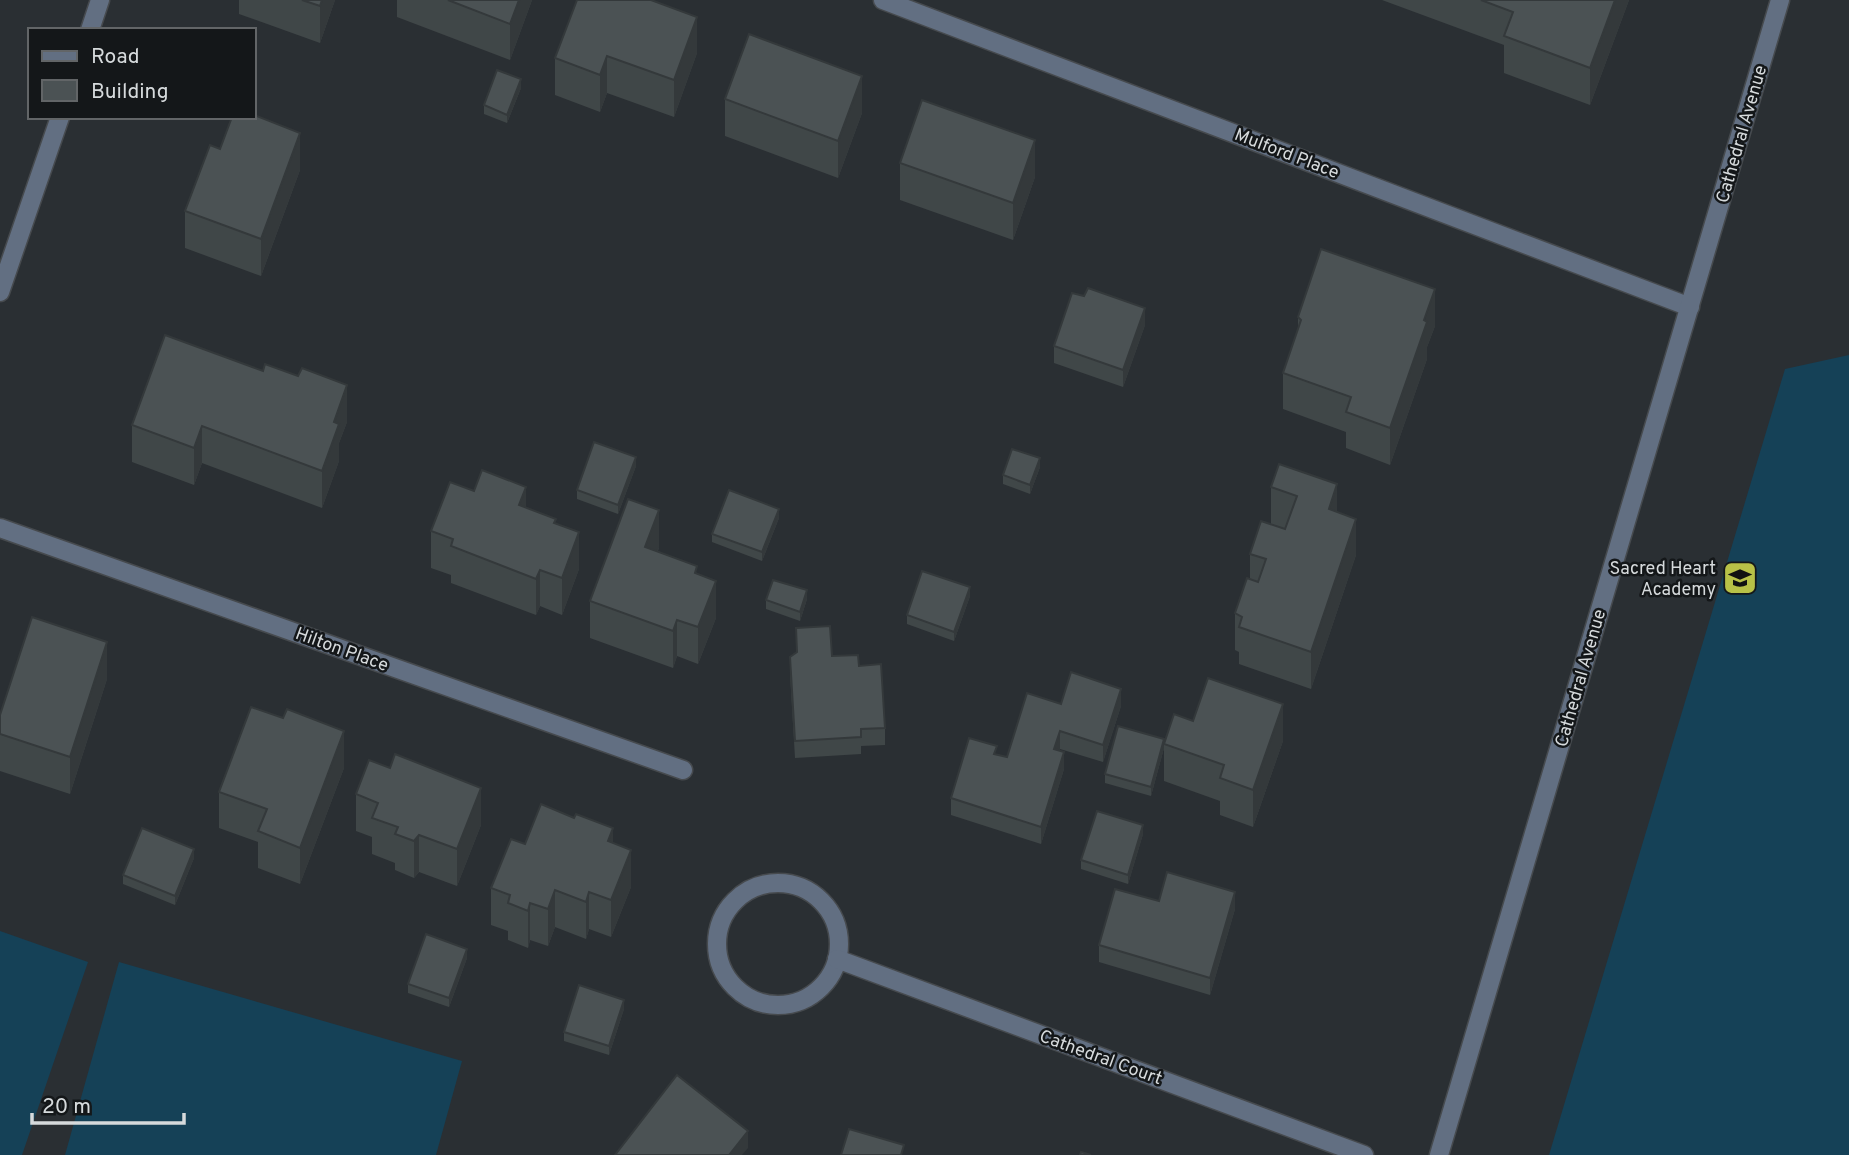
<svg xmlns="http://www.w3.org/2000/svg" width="1849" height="1155" font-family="Overpass,sans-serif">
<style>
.garden{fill:#154157}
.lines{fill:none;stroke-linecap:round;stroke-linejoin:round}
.minor-casing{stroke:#464a4e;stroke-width:21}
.minor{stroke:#626f82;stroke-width:18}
.wall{fill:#404748}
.shaded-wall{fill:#34393b}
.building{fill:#4b5254;stroke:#34393b;stroke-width:2}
.labels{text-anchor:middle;stroke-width:5;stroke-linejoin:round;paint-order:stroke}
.street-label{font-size:18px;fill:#d6dadc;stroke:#141719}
.poi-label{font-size:18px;fill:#d6dadc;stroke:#141719;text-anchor:end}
</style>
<rect width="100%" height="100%" fill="#2a2f33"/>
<g class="garden">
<polygon points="1849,355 1849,1155 1549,1155 1785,369"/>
<polygon points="0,931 88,962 22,1155 0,1155"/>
<polygon points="119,962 462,1061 436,1155 65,1155"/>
</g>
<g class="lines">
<g class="minor-casing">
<g id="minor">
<polyline points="883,0 1690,307"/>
<polyline points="90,30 100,0"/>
<polyline points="0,292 60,117"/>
<polyline points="0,528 683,770"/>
<circle cx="778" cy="944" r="61"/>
<polyline points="837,959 1364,1155"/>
<polyline points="1439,1155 1780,0"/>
</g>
</g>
<use href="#minor" class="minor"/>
</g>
<g class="wall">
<polygon points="239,0 335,0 320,43 239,14"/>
<polygon points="397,0 532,0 510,60 397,17"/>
<polygon points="1382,0 1629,0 1590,105 1504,73 1504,45"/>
<polygon points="697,53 674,117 607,93 600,112 555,95 555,58"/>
<polygon points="521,88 507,123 484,114 484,105"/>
<polygon points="725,99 862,113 838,178 725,136"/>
<polygon points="220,149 300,170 261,276 185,248 185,211"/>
<polygon points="900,163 1035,177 1013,240 900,200"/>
<polygon points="1298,317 1435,326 1427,347 1427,359 1390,465 1346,448 1346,432 1283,409 1283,373 1298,332"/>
<polygon points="1145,325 1123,387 1054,363 1054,346"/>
<polygon points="347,422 339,443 339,461 322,508 202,463 194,485 132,462 132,425"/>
<polygon points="1279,464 1337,512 1356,555 1311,689 1239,664 1239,652 1235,650 1235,613 1250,579 1250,554 1285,529 1271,524 1271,487"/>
<polygon points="636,466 618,514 577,499 577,490"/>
<polygon points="1040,467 1030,494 1003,484 1003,475"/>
<polygon points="474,491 526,508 556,524 579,569 562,615 540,606 536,615 451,583 451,575 431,568 431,531"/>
<polygon points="779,518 762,561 712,542 712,534"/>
<polygon points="659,547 658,551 697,573 716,618 698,664 677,656 673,668 590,638 590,601"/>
<polygon points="970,596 954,641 907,624 907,615"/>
<polygon points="807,599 800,621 766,609 766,600"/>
<polygon points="796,628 832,656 859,666 885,728 885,745 861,746 861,754 795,758 790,674 790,657 796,653"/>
<polygon points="107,679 70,794 0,771 0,715"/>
<polygon points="1061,704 1121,706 1103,762 1060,749 1059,751 1064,769 1041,844 951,815 951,798 997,754 1007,757"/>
<polygon points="1193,721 1283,741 1253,827 1220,815 1220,801 1164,781 1164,748 1151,796 1105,783 1105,774 1164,744"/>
<polygon points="344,768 300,884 258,868 258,842 219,828 219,792"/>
<polygon points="356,794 481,825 457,886 419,872 414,878 395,870 395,863 372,854 372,837 356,831"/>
<polygon points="1143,834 1128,884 1081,869 1081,860"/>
<polygon points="613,843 631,887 611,937 589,929 586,939 555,927 548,946 530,940 528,948 508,940 508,931 491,925 491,888 525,844"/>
<polygon points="194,858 175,905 123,884 123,875"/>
<polygon points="1159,901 1235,909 1210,995 1099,962 1099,945"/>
<polygon points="467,958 449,1007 408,993 408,984"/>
<polygon points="624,1009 609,1055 564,1041 564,1032"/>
</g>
<g class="shaded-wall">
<polygon points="322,0 335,0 320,43 320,6"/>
<polygon points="519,0 532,0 510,60 510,24"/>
<polygon points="1615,0 1629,0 1590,105 1590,68"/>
<polygon points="697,17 697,53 674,117 674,80"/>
<polygon points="607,56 607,93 600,112 600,75"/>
<polygon points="862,76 862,113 838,178 838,141"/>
<polygon points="521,79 521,88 507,123 507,115"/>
<polygon points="300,133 300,170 261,276 261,239"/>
<polygon points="1035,140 1035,177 1013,240 1013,203"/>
<polygon points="1435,289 1435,326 1427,347 1427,359 1390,465 1390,428"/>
<polygon points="1145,308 1145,325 1123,387 1123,370"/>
<polygon points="347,385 347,422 339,443 339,461 322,508 322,471 334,422"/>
<polygon points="202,426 202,463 194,485 194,448"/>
<polygon points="636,457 636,466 618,514 618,505"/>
<polygon points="1040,458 1040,467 1030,494 1030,485"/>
<polygon points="1337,484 1337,521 1329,509"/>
<polygon points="526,487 526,523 519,505"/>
<polygon points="779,509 779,518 762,561 762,552"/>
<polygon points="659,510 659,547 645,583 645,547"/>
<polygon points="1356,519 1356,555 1311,689 1311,652"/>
<polygon points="579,532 579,569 562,615 562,578"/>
<polygon points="540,570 540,606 536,615 536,579"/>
<polygon points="716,581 716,618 698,664 698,627"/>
<polygon points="970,587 970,596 954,641 954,632"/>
<polygon points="807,590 807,599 800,621 800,612"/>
<polygon points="677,620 677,656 673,668 673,631"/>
<polygon points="107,642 107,679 70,794 70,757"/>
<polygon points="1121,689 1121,706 1103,762 1103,745"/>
<polygon points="1283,704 1283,741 1253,827 1253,790"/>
<polygon points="344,731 344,768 300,884 300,848"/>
<polygon points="1060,731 1060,749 1054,766 1054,749"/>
<polygon points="1164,739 1164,748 1151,796 1151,787"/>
<polygon points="1064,752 1064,769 1041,844 1041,827"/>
<polygon points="481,788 481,825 457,886 457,849"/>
<polygon points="1143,825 1143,834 1128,884 1128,875"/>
<polygon points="613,828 613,865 608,841"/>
<polygon points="419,835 419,872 414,878 414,841"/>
<polygon points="194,849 194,858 175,905 175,896"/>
<polygon points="631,850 631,887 611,937 611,900"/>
<polygon points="555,890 555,927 548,946 548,909"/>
<polygon points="589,892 589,929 586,939 586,902"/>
<polygon points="1235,892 1235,909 1210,995 1210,978"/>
<polygon points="530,903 530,940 528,948 528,911"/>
<polygon points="467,949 467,958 449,1007 449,998"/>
<polygon points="624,1000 624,1009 609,1055 609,1046"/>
<polygon points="748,1131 748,1148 742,1155 729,1155"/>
</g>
<g class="building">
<polygon points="302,0 322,0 320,6"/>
<polygon points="448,0 519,0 510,24"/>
<polygon points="577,0 651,0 697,17 674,80 607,56 600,75 555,58"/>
<polygon points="1481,0 1615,0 1590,68 1504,36 1513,12"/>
<polygon points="749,34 862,76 838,141 725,99"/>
<polygon points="497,70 521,79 507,115 484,105"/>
<polygon points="922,100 1035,140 1013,203 900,163"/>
<polygon points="254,115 300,133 261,239 185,211 210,145 220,149 232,117 254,117"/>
<polygon points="1321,249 1435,289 1424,320 1427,322 1390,428 1346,412 1351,397 1283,373 1301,320 1298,317"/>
<polygon points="1088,288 1145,308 1123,370 1054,346 1072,293 1084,296"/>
<polygon points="165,335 263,371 265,364 298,376 302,368 347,385 334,422 339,424 322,471 202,426 194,448 132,425"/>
<polygon points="594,442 636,457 618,505 577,490"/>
<polygon points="1012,449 1040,458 1030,485 1003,475"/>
<polygon points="1279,464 1337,484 1329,509 1356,519 1311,652 1239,627 1242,617 1235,613 1247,578 1258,582 1266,559 1250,554 1261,521 1285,529 1297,496 1271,487"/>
<polygon points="482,470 526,487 519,505 556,519 554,523 579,532 562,578 540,570 536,579 451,546 453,539 431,531 450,482 474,491"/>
<polygon points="729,490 779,509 762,552 712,534"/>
<polygon points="628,499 659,510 645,547 697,566 695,573 716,581 698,627 677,620 673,631 590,601"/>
<polygon points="922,571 970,587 954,632 907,615"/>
<polygon points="773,580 807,590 800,612 766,600"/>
<polygon points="32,617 107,642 70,757 0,734 0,715"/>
<polygon points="830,626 832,656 858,655 859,666 881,664 885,728 861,729 861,737 795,741 790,657 797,652 796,628"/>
<polygon points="1071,672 1121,689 1103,745 1060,731 1054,749 1064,752 1041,827 951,798 969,738 997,746 994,754 1007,757 1027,693 1061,704"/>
<polygon points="1208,678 1283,704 1253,790 1220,778 1224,765 1164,744 1174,714 1193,721"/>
<polygon points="251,707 283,718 287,709 344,731 300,848 258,831 267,809 219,792"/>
<polygon points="1118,726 1164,739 1151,787 1105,774"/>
<polygon points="395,754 481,788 457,849 419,835 414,841 395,834 398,827 372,818 378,803 356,794 369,760 390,768"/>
<polygon points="541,804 574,818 576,814 613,828 608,841 631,850 611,900 589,892 586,902 555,890 548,909 530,903 528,911 508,903 510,895 491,888 511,839 525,844"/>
<polygon points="1097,811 1143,825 1128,875 1081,860"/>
<polygon points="142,828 194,849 175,896 123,875"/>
<polygon points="1167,872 1235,892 1210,978 1099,945 1115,889 1159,901"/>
<polygon points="426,934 467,949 449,998 408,984"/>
<polygon points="579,985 624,1000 609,1046 564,1032"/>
<polygon points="677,1075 748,1131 729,1155 615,1155"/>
<polygon points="849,1129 904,1145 901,1155 902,1155 841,1155"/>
<polygon points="1081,1152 1091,1155 1080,1155"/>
</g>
<defs>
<g id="school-square" transform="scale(1.75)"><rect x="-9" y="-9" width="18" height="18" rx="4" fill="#b8c147" stroke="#141719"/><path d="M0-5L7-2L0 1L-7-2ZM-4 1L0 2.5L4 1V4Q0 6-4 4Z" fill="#111"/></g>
</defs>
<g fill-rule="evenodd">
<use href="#school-square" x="1740" y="578"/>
</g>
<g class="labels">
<g class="street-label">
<text transform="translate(1741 134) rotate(-74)" y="6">Cathedral Avenue</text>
<text transform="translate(1287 153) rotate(21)" y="6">Mulford Place</text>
<text transform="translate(342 649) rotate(20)" y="6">Hilton Place</text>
<text transform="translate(1580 678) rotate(-74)" y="6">Cathedral Avenue</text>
<text transform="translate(1101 1057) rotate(20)" y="6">Cathedral Court</text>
</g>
<g class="poi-label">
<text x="1716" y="574">Sacred Heart<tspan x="1716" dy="21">Academy</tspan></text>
</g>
</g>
<rect x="28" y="28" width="228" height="91" fill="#141719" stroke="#626567" stroke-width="2"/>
<rect x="42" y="51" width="35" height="10" fill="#626f82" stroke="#626567" stroke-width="2"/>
<text x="91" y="63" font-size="21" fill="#d6dadc">Road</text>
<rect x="42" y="80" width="35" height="21" fill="#4b5254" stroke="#626567" stroke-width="2"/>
<text x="91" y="98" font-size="21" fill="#d6dadc">Building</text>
<path d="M32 1113v10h152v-10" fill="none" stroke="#d6dadc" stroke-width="3.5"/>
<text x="42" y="1113" font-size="21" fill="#d6dadc" stroke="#141719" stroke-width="5" paint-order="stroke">20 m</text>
</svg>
